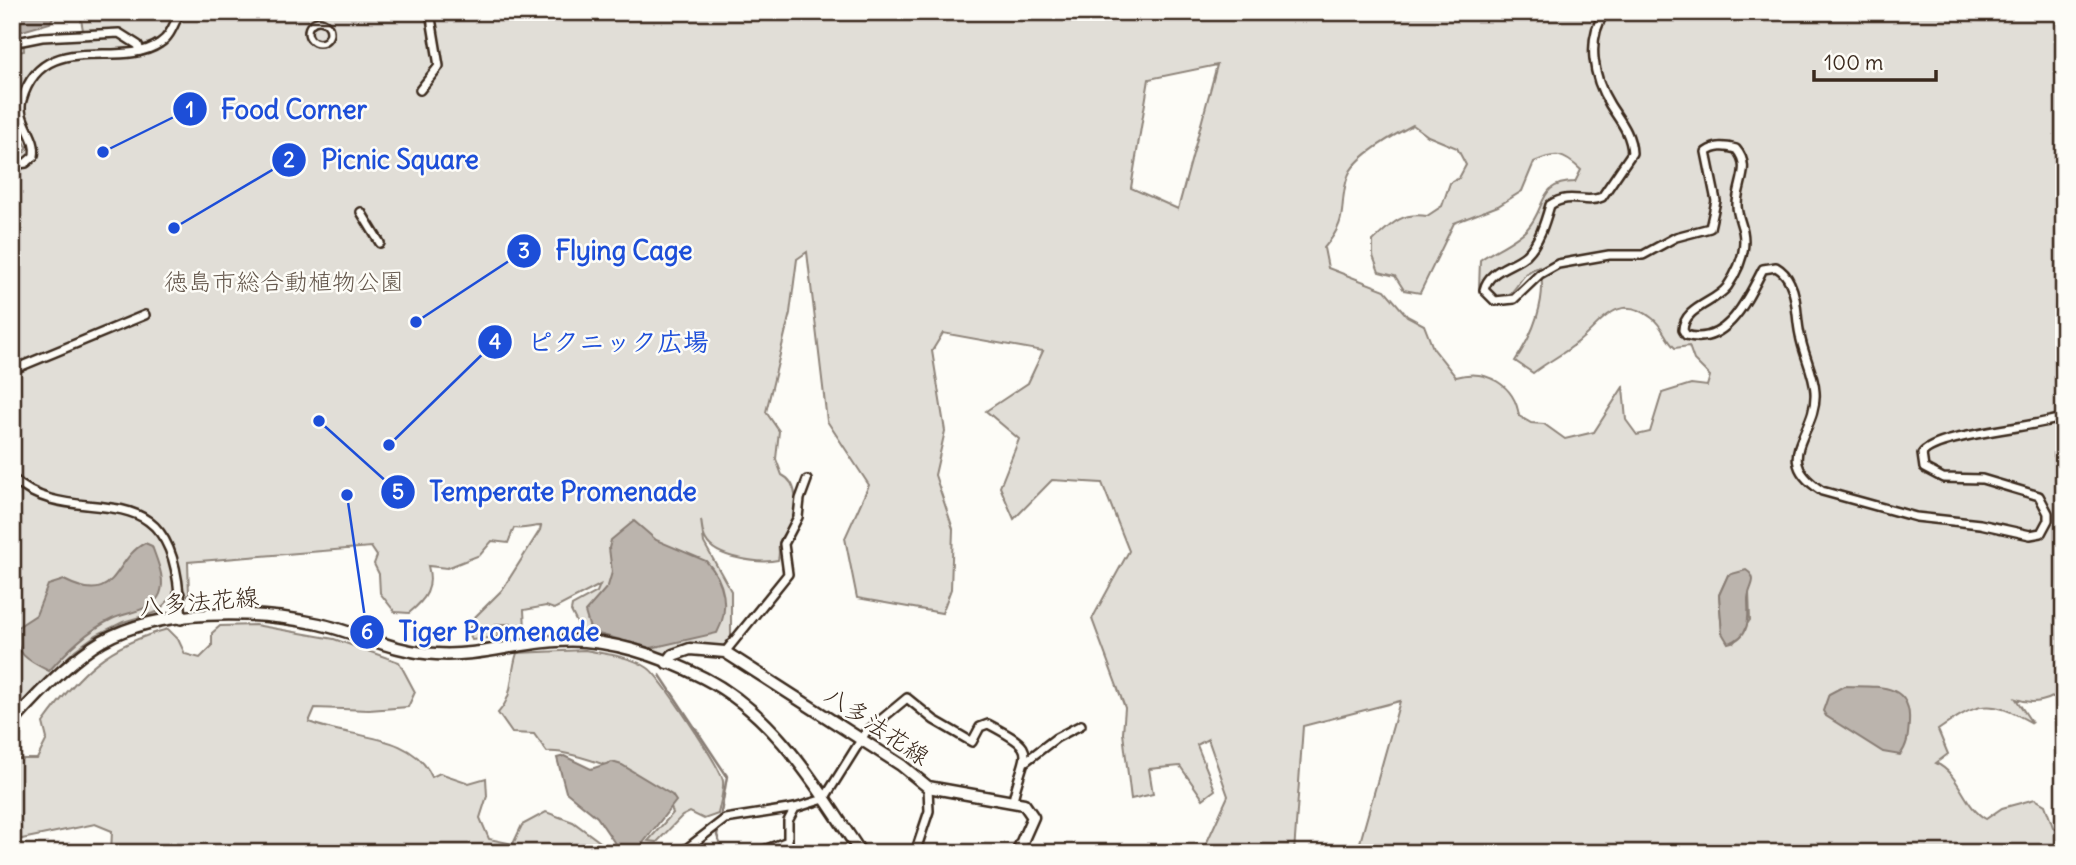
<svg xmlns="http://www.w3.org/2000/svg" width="2076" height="865" font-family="Delius,'Klee One',sans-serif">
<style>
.green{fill:#e1ded7;stroke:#8e847a;stroke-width:2;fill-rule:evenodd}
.water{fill:#bbb4ad;stroke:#887d74;stroke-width:2}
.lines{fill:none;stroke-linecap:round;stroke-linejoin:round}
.stream{stroke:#887d74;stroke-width:2.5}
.pedestrian-casing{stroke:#3b2a1e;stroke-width:10}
.minor-casing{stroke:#3b2a1e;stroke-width:12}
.tertiary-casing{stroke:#3b2a1e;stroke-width:14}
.secondary-casing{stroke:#3b2a1e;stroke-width:15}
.pedestrian{stroke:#fdfcf7;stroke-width:5}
.minor{stroke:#fdfcf7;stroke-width:7}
.tertiary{stroke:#fdfcf7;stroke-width:9}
.secondary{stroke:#fdfcf7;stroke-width:10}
.labels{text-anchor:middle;stroke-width:5;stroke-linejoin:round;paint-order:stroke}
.park-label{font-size:24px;fill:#64574c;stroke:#fdfcf7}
.street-label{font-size:24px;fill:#3b2a1e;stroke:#fdfcf7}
.leader{fill:none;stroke:#1d4ed8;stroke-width:2.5}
.callout-dot{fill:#1d4ed8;stroke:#fdfcf7;stroke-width:2.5}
.mark-label{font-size:21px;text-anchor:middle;font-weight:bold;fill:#fff}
.callout-label{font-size:26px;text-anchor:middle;font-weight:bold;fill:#1d4ed8;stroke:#fdfcf7;stroke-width:5;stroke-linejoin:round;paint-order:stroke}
</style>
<rect width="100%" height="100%" fill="#fdfcf7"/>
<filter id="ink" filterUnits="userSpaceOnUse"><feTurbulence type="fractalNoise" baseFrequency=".0143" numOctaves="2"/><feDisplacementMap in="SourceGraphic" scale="14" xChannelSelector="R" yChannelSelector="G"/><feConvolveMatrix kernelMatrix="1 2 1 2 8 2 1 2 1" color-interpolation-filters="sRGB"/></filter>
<g filter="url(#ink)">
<g class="green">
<path d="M82 12H2064V431L2057 435 2054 456 2064 457V688C2052 702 2032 705 2016 699L2032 723C1989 698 1978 702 1938 730L1948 754 1936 763C1961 775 1963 806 1986 819L2002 808 2035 799 2045 805 2053 827 2064 833V853H1357L1400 701 1303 726 1294 853H1202L1228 796 1208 739 1197 745 1215 790 1203 799 1180 766 1149 769 1153 794 1131 799 1123 733 1125 708 1092 619 1129 551 1102 483 1052 480 1014 519 1000 487 1019 439 986 411 1028 383 1043 351 943 333 932 351 945 431 935 475 953 529 951 589 942 613 857 598 845 538 869 485 827 421 807 252 797 259 790 313 766 412 779 431 776 459 782 475C799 483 798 509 790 524 787 531 781 536 779 543 778 549 780 553 778 560 760 564 715 558 706 540 702 534 702 524 701 520L704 543 731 591V638L726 647 673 650 665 657 582 633 571 611 572 606 597 592 600 585 554 609 546 606 524 610 525 629 516 624H496L498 637 472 640 468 628 475 625V617L502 590 540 530 541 526C531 526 525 530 514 528L508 543 492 541 480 555 447 568 428 566C434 588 426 599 409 613L395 612 380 593 379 574 374 564 377 556 371 547 188 562 189 595 172 597 157 612 123 622 96 635 75 650 12 713V153L25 152 27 147 12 121V53L24 51 23 37 74 34 83 30 80 14ZM1217 65 1178 209 1131 188 1149 79ZM1413 125 1428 136 1457 148 1466 165 1459 178 1450 183 1442 206 1427 216C1401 212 1391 224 1373 241V256L1379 272 1395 276 1404 290 1420 293 1454 223 1498 206 1522 191 1534 162C1556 152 1563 153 1581 170L1575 182C1537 182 1547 208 1527 229 1516 241 1494 250 1480 260L1479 289 1487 299 1497 302C1522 291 1516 274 1539 267 1549 297 1532 336 1515 361L1533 373C1547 362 1564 354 1578 342 1601 324 1617 291 1652 318 1663 326 1665 339 1675 348L1689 346 1694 360 1710 376 1707 386 1691 384 1662 393 1650 432 1637 435 1626 420 1623 387 1594 432 1565 439 1544 424 1531 423 1519 416C1515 385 1486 368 1456 377L1433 348 1424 325 1407 316 1385 290 1328 268 1324 248C1351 217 1337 208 1348 176 1354 157 1396 134 1413 125ZM1728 575 1749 592 1750 620 1734 642 1722 633 1719 595Z"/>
<path d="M255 625 334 639 399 662 415 692 408 707 369 710 315 708 309 722C350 739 412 732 432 777L440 773 469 783 486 778 487 796 480 818 489 839 513 844 522 825 546 812 573 822 615 853H111L112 831 95 824 12 841V759H37L47 739 43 723C80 672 107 645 168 629L178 639 185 654 200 658 212 646V633L220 626Z"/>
<path d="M585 650C604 654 631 656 648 668 660 676 721 768 723 781 724 791 720 804 718 814L704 819 690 812 682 816 657 842 648 841 673 813C671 809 670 801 666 798 649 779 572 749 547 752L534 734 512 733 498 713C515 694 509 677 517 653Z"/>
</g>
<g class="water">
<polygon points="12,12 56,12 50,23 12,34"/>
<path d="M634 521 656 540 706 561C725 581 730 609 717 633L651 648 591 632 585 612 608 586 612 572 609 548 611 540Z"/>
<path d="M145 543 152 546C157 561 166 579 160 594 153 611 127 612 112 619 87 631 68 650 49 671 28 661 13 653 16 628L36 615 48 585 64 580C119 608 112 560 145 543Z"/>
<path d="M1746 570C1761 580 1747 587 1748 601 1749 617 1750 638 1728 643L1722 633 1719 595 1728 575Z"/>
<path d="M1844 686C1875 687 1912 681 1909 723 1908 735 1908 745 1900 755L1883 752 1826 716 1823 711 1829 694Z"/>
<polygon points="564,756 591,769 612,762 622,765 672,795 676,801 639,848 626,849 616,845 597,817 566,792 557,758"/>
</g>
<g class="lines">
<g class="stream">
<polyline points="660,675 727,776 720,819"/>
<polyline points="719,825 717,835 723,853"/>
</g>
<g class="pedestrian-casing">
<circle id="pedestrian" cx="319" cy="32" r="11"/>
</g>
<g class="minor-casing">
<g id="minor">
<path d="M1605 12C1586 39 1593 78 1610 105 1620 121 1631 133 1632 153L1602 197C1585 205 1571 191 1550 205 1545 222 1539 243 1526 255 1512 267 1489 269 1484 290L1495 301 1514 299 1540 274 1558 264 1609 255H1643L1676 237 1710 228 1716 201 1706 152C1716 145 1725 146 1736 149 1752 167 1737 184 1737 205 1737 214 1741 222 1743 231 1747 251 1738 271 1727 287 1715 303 1684 307 1683 330L1686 335C1726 348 1748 298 1763 269L1776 267C1783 271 1787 276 1790 283 1798 299 1796 318 1800 335 1803 354 1814 373 1815 392 1818 433 1769 458 1822 491L1916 517 1980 524 2030 535 2041 533 2048 520V513L2039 496 1982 479 1943 478 1924 468 1922 454C1935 434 2035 428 2064 417"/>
<polyline points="12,43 42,37 119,33 138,45 140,51"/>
<polyline points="420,90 439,66 430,12"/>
<path d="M12 165 26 163 34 156C38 136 16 121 22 100 43 27 120 71 160 43 171 36 174 23 180 12"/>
<polyline points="361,212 380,243"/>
<polyline points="12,370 145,315"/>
<path d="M12 478C73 535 168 463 179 594"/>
<polyline points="725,652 788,574 784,544 798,517 800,499 807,480"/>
<polyline points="1026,761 1056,738 1081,725"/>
<polyline points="681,853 725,819 795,808"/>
<path d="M756 853 788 841V821L795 808 824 799 866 732 907 698 934 720 972 742 980 727 988 724C1042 752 1024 749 1013 800"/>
<polyline points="915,853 929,811 928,787"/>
</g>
</g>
<g class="tertiary-casing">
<polyline id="tertiary" points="179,594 181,619"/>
</g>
<g class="secondary-casing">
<g id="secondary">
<polyline points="667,663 673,655 690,649 725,652 901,765 928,787 1024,804 1033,817 1017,853"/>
<path d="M12 723C35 697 71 659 102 641 161 608 254 610 319 624 359 633 393 652 436 654 476 657 517 643 557 641 606 637 661 656 704 678 776 715 817 788 861 853"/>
</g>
</g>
<use href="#pedestrian" class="pedestrian"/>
<use href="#minor" class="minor"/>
<use href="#tertiary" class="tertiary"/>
<use href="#secondary" class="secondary"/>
</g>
</g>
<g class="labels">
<g class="park-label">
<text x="284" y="290">徳島市総合動植物公園</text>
</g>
<g class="street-label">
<text transform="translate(199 602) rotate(-5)" y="8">八多法花線</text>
<text transform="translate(877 726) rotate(34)" y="8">八多法花線</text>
</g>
</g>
<path class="leader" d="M103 152L190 109M174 228L289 160M416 322L524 251M389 445L495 342M319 421L398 492M347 495L367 632"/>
<g class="callout-dot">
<circle cx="103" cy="152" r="7"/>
<circle cx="174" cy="228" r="7"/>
<circle cx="416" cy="322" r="7"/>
<circle cx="389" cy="445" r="7"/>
<circle cx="319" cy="421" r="7"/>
<circle cx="347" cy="495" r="7"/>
<circle cx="190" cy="109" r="18"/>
<circle cx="289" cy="160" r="18"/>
<circle cx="524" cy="251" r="18"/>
<circle cx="495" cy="342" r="18"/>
<circle cx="398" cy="492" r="18"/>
<circle cx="367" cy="632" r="18"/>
</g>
<g class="mark-label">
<text x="190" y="117">1</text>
<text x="289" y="167">2</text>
<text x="524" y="258">3</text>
<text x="495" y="349">4</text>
<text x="398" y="499">5</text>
<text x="367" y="639">6</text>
</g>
<g class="callout-label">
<text x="294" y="119">Food Corner</text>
<text x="400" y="169">Picnic Square</text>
<text x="624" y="260">Flying Cage</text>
<text x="618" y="351">ピクニック広場</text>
<text x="563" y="501">Temperate Promenade</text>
<text x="499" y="641">Tiger Promenade</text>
</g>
<rect width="2076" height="865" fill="none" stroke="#fdfcf7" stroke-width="42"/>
<rect x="21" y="21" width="2034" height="823" fill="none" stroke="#3b2a1e" stroke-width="2.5" filter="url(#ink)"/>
<path d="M1814 70v10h122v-10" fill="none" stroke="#3b2a1e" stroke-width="3.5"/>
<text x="1824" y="70" font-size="21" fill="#3b2a1e" stroke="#fdfcf7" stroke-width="5" paint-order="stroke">100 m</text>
</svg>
